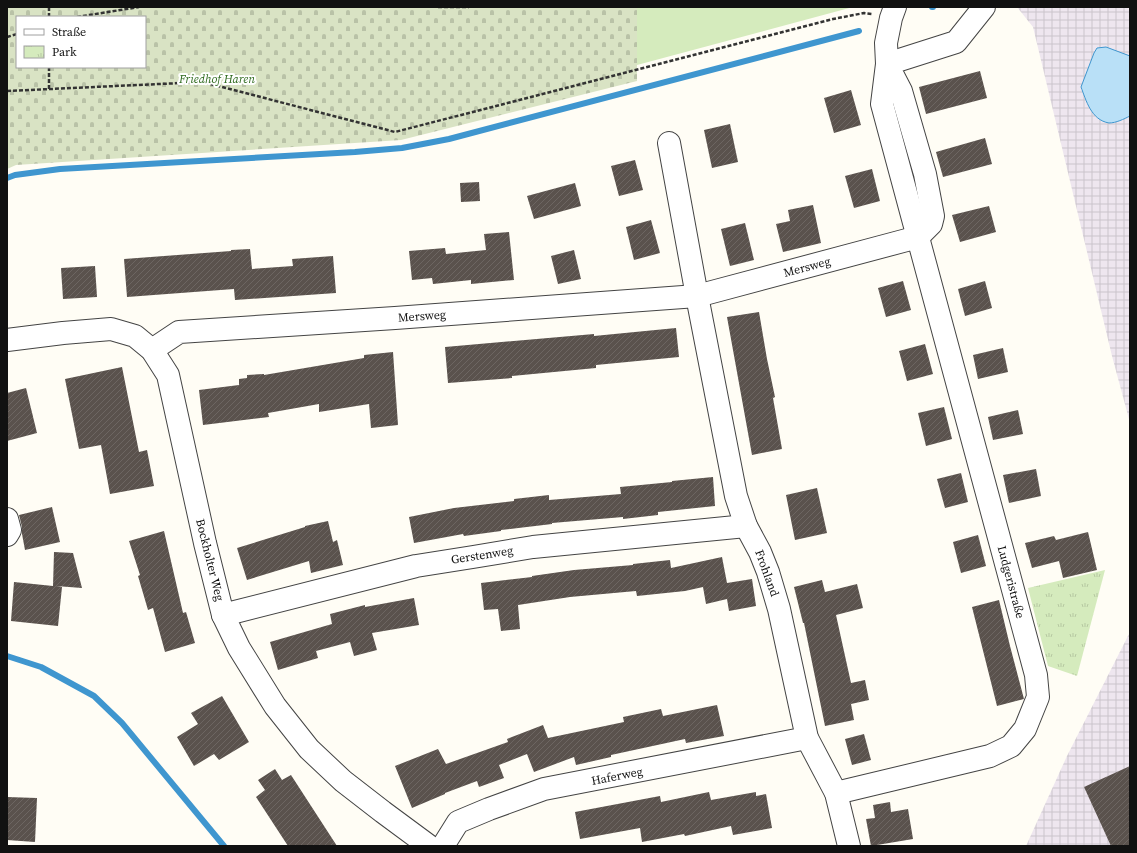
<svg xmlns="http://www.w3.org/2000/svg" width="1137" height="853" font-family="'Source Serif 4',serif">
<style>
.industrial{fill:url(#industrial-grid)}
.grass{fill:#d5ebbd}
.cemetery{fill:url(#cemetery-stones);fill-rule:evenodd}
.park{fill:url(#park-tufts)}
.water{fill:#b9e0f7;stroke:#3f96cf}
.lines{fill:none;stroke-linecap:round;stroke-linejoin:round}
.stream{stroke:#3f96cf;stroke-width:6}
.building{fill:url(#building-hatch)}
.minor-casing{stroke:#444;stroke-width:24}
.path{stroke:#333;stroke-width:2.5;stroke-dasharray:4 2;stroke-linecap:butt}
.minor{stroke:#fff;stroke-width:22}
.labels{text-anchor:middle;stroke-width:4;stroke-linejoin:round;paint-order:stroke}
.park-label{font-size:12px;font-style:italic;fill:#2f6b1f;stroke:#fff}
.street-label{font-size:12px;fill:#111;stroke:#fff}
</style>
<defs>
<pattern id="industrial-grid" width="8" height="8" patternUnits="userSpaceOnUse"><rect width="8" height="8" fill="#eee6ef"/><path d="M0 4h8M4 0v8" fill="none" stroke="#cbc4cc"/></pattern>
<pattern id="cemetery-stones" width="16" height="16" patternUnits="userSpaceOnUse"><rect width="16" height="16" fill="#d9e3c4"/><path d="M2 7V4a2 2 0 0 1 4 0v3zM10 15v-3a2 2 0 0 1 4 0v3z" fill="#b9c2a7"/></pattern>
<pattern id="park-tufts" width="24" height="20" patternUnits="userSpaceOnUse"><rect width="24" height="20" fill="#d5ebbd"/><path d="M3 7l-1-3M5 7V3M7 7l1-3M15 17l-1-3M17 17v-4M19 17l1-3" fill="none" stroke="#b6c8a1"/></pattern>
<pattern id="building-hatch" width="6" height="6" patternUnits="userSpaceOnUse"><rect width="6" height="6" fill="#5a524d"/><path d="M-1 1l2-2M0 6l6-6M5 7l2-2" fill="none" stroke="#6d6662"/></pattern>
</defs>
<rect width="100%" height="100%" fill="#fffdf5"/>
<g class="industrial">
<polygon points="1017,7 1130,7 1130,423 1112,356 1033,27"/>
<polygon points="1130,632 1130,846 1026,846 1067,756"/>
</g>
<polygon class="grass" points="637,7 853,7 637,65"/>
<path class="cemetery" d="M7 7H637V81L401 140 16 165 7 169ZM17 17H145V67H17Z"/>
<polygon class="park" points="1105,570 1077,676 1048,666 1028,588"/>
<path class="water" d="M1106 47 1130 56V116C1124 119 1116 123 1109 123 1091 120 1086 100 1081 87L1094 53 1097 48Z"/>
<g class="lines">
<g class="stream">
<polyline points="932,7 933,7"/>
<polyline points="7,178 15,175 60,169 355,152 402,148 449,139 859,31"/>
<polyline points="7,656 41,667 94,696 122,723 224,846"/>
</g>
</g>
<g class="building">
<polygon points="980,71 987,98 926,114 919,87"/>
<polygon points="851,90 861,125 834,133 824,98"/>
<polygon points="730,124 738,162 712,168 704,130"/>
<polygon points="985,138 992,164 943,177 936,152"/>
<polygon points="635,160 643,190 619,196 611,166"/>
<polygon points="872,169 880,201 854,208 845,176"/>
<polygon points="479,182 480,201 461,202 460,183"/>
<polygon points="575,183 581,206 534,219 527,196"/>
<polygon points="813,205 821,243 783,252 776,224 790,221 788,210"/>
<polygon points="989,206 996,232 960,242 952,215"/>
<polygon points="651,220 660,253 634,260 626,227"/>
<polygon points="745,223 754,260 730,266 721,229"/>
<polygon points="509,232 514,280 471,284 471,280 433,284 432,278 412,280 409,251 445,248 446,254 486,250 484,234"/>
<polygon points="250,249 252,269 293,266 292,259 333,256 336,293 235,300 234,289 127,297 124,259 231,251 231,250"/>
<polygon points="574,250 581,279 558,284 551,256"/>
<polygon points="95,266 97,297 63,299 61,268"/>
<polygon points="903,281 911,310 886,317 878,288"/>
<polygon points="985,281 992,308 965,316 958,289"/>
<polygon points="759,312 767,359 775,397 773,398 782,449 752,455 727,317"/>
<polygon points="676,328 679,357 596,365 596,368 512,376 512,378 448,383 445,347 594,334 594,336"/>
<polygon points="925,344 933,374 907,381 899,351"/>
<polygon points="1003,348 1008,372 978,379 973,355"/>
<polygon points="393,352 398,425 371,428 369,404 319,412 319,404 268,413 269,417 203,425 199,390 239,385 239,379 247,378 247,375 264,374 264,375 364,358 364,355"/>
<polygon points="122,367 139,452 147,450 154,486 110,494 101,445 79,449 65,379"/>
<polygon points="26,388 37,433 7,441 7,393"/>
<polygon points="944,407 952,439 926,446 918,413"/>
<polygon points="1018,410 1023,434 993,440 988,417"/>
<polygon points="1036,469 1041,496 1009,503 1003,475"/>
<polygon points="961,473 968,502 945,508 937,479"/>
<polygon points="713,477 715,506 658,512 658,515 623,519 623,517 552,523 552,524 501,530 501,531 464,536 463,534 414,543 409,517 454,508 514,501 514,499 549,495 549,500 621,494 620,487 672,482 672,481"/>
<polygon points="817,488 827,533 795,540 786,495"/>
<polygon points="52,507 60,542 25,550 22,534 22,527 19,515"/>
<polygon points="328,521 333,542 337,540 343,565 311,573 309,561 247,580 237,548 305,527 305,526"/>
<polygon points="164,531 183,613 186,612 195,643 165,652 153,608 148,610 138,576 140,575 129,541"/>
<polygon points="1088,532 1097,570 1063,578 1059,561 1032,568 1025,543 1054,536 1056,540"/>
<polygon points="978,535 986,566 961,573 953,542"/>
<polygon points="54,552 73,553 82,588 56,586 62,587 58,626 11,621 14,582 53,586"/>
<polygon points="722,557 727,583 752,579 756,606 729,611 727,599 706,604 703,587 685,591 637,596 636,591 570,597 518,605 520,629 501,631 498,609 484,610 481,583 532,577 532,576 574,570 633,565 633,564 670,560 671,568"/>
<polygon points="822,580 825,592 857,584 863,608 836,615 851,683 865,680 869,700 851,704 854,720 825,726 804,623 803,623 794,587"/>
<polygon points="414,598 419,625 372,633 377,650 354,656 350,642 316,651 318,658 278,670 270,642 332,624 330,614 365,605 365,607"/>
<polygon points="999,600 1010,646 1024,699 997,706 972,607"/>
<polygon points="222,696 249,742 219,760 214,754 194,766 177,737 198,724 191,713"/>
<polygon points="717,705 724,736 686,743 685,739 611,755 611,757 576,765 574,757 534,772 527,754 499,765 504,778 479,787 477,781 445,793 445,794 412,808 395,766 438,749 446,764 508,742 507,739 543,725 548,738 624,722 623,717 661,709 663,716"/>
<polygon points="864,734 871,760 852,765 845,739"/>
<polygon points="1130,766 1130,846 1111,846 1084,787"/>
<polygon points="275,769 282,780 291,775 337,846 288,846 256,797 265,790 258,780"/>
<polygon points="709,792 711,800 756,792 756,796 766,794 772,828 733,835 731,826 685,836 684,834 642,842 640,828 580,839 575,812 660,796 661,802"/>
<polygon points="7,797 37,798 35,842 7,840"/>
<polygon points="890,802 891,812 908,809 913,839 871,846 866,819 875,818 873,805"/>
</g>
<g class="lines">
<g class="minor-casing">
<g id="minor">
<polyline points="669,143 697,296 736,496 746,526 760,552 768,572 779,609 807,738 836,793 849,846"/>
<polyline points="7,340 63,333 111,329 135,336 152,350 168,375 205,543 223,615 239,648 275,706 309,749 343,781 383,812 429,846"/>
<polyline points="152,350 179,332 395,318 697,296 918,237 931,224 933,216 925,174 901,91 887,64 956,42 984,7"/>
<polyline points="7,519 10,530 7,535"/>
<polyline points="223,615 416,566 473,557 533,547 746,526"/>
<polyline points="836,793 990,756 1011,746 1025,729 1038,697 1036,675 882,104 887,64 886,43 891,18 895,7"/>
<polyline points="443,846 458,822 489,809 544,789 807,738"/>
</g>
</g>
<g class="path">
<polyline points="438,7 469,7"/>
<polyline points="49,17 49,7"/>
<polyline points="77,17 139,7"/>
<polyline points="7,37 17,34"/>
<polyline points="49,67 49,89"/>
<polyline points="7,91 203,82 395,132 833,19 864,13 872,14"/>
</g>
<use href="#minor" class="minor"/>
</g>
<g class="labels">
<g class="park-label">
<text x="217" y="83">Friedhof Haren</text>
</g>
<g class="street-label">
<text transform="translate(807 267) rotate(-15)" y="4">Mersweg</text>
<text transform="translate(422 316) rotate(-4)" y="4">Mersweg</text>
<text transform="translate(482 555) rotate(-9)" y="4">Gerstenweg</text>
<text transform="translate(210 560) rotate(76)" y="4">Bockholter Weg</text>
<text transform="translate(767 573) rotate(70)" y="4">Frohland</text>
<text transform="translate(1011 582) rotate(75)" y="4">Ludgeristraße</text>
<text transform="translate(617 776) rotate(-11)" y="4">Haferweg</text>
</g>
</g>
<rect width="1137" height="853" fill="none" stroke="#111111" stroke-width="16"/>
<rect x="16" y="16" width="130" height="52" fill="#ffffff" stroke="#a0a0a0"/>
<rect x="24" y="29" width="20" height="6" fill="#ffffff" stroke="#a0a0a0"/>
<text x="52" y="36" font-size="12" fill="#111111">Straße</text>
<rect x="24" y="46" width="20" height="12" fill="url(#park-tufts)" stroke="#a0a0a0"/>
<text x="52" y="56" font-size="12" fill="#111111">Park</text>
</svg>
